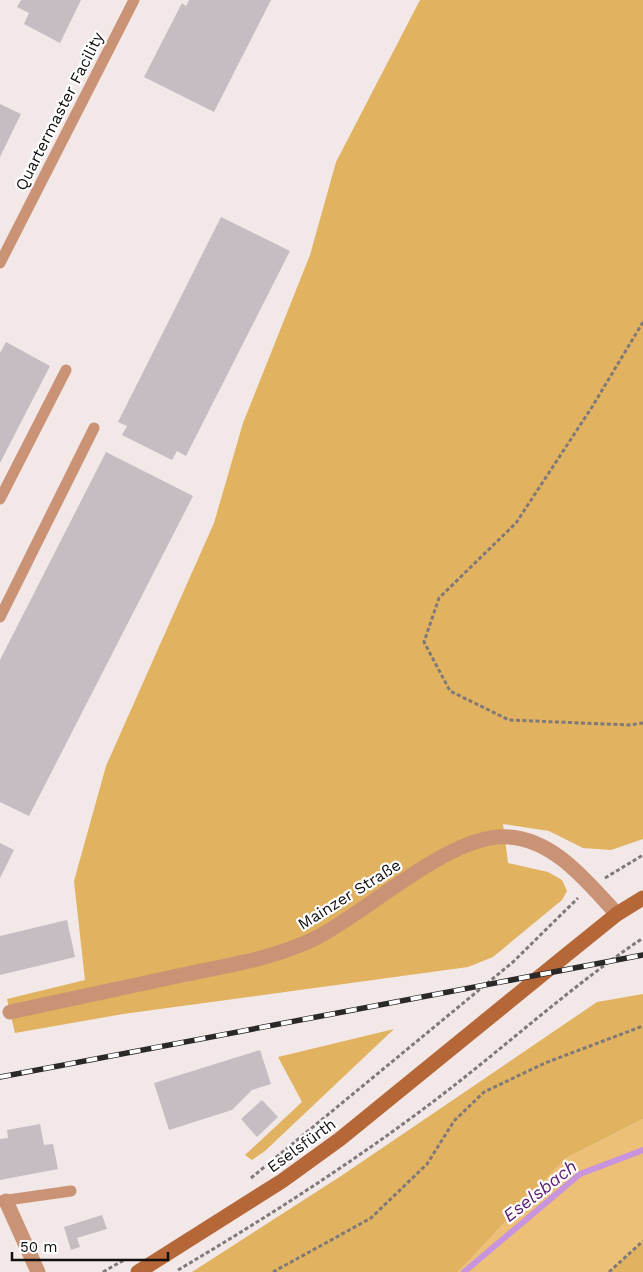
<svg xmlns="http://www.w3.org/2000/svg" width="643" height="1272" font-family="'Work Sans',sans-serif">
<style>
.green{fill:#ecc177}
.forest{fill:#e1b25f}
.lines{fill:none;stroke-linecap:round;stroke-linejoin:round}
.stream{stroke:#c794dd;stroke-width:6}
.building{fill:#c5bdc1}
.path{stroke:#807979;stroke-width:3;stroke-dasharray:4 2.5;stroke-linecap:butt}
.service{stroke:#cb9376;stroke-width:11}
.minor{stroke:#cb9376;stroke-width:15}
.secondary{stroke:#b66738;stroke-width:15}
.rail-casing{stroke:#2b2828;stroke-width:5.5}
.rail{stroke:#fff;stroke-width:4;stroke-dasharray:11;stroke-linecap:butt}
.labels{text-anchor:middle;stroke-width:4.5;stroke-linejoin:round;paint-order:stroke}
.street-label{font-size:16px;fill:#120f0f;stroke:#fff}
.water-label{font-size:18px;font-style:italic;fill:#5b1d72;stroke:#fff}
</style>
<rect width="100%" height="100%" fill="#f2e8e8"/>
<polygon class="green" points="643,1119 643,1241 609,1272 458,1272 566,1158"/>
<g class="forest">
<polygon points="420,0 643,0 643,839 611,850 583,848 549,831 503,824 508,863 548,872 562,880 567,891 562,900 493,957 468,967 123,1014 15,1033 7,999 85,980 74,881 106,766 214,523 243,423 310,255 336,162"/>
<polygon points="643,994 643,1119 566,1158 458,1272 192,1272 341,1176 597,1002"/>
<polygon points="394,1029 265,1151 252,1160 245,1155 302,1102 278,1057"/>
<polygon points="643,1241 643,1272 609,1272"/>
</g>
<g class="lines">
<polyline class="stream" points="464,1272 580,1174 643,1150"/>
</g>
<g class="building">
<polygon points="21,0 81,0 60,43 24,24 29,13 17,7"/>
<polygon points="189,0 271,0 214,112 144,77 182,3 186,6"/>
<polygon points="0,104 21,114 0,157"/>
<polygon points="221,217 290,251 186,456 177,451 172,460 122,435 127,426 118,422"/>
<polygon points="6,342 50,366 0,463 0,353"/>
<polygon points="106,452 193,496 29,816 0,802 0,660"/>
<polygon points="0,843 14,850 0,878"/>
<polygon points="67,920 75,957 0,975 0,936"/>
<polygon points="260,1050 271,1084 252,1090 232,1110 169,1130 154,1083"/>
<polygon points="262,1100 278,1117 257,1137 241,1119"/>
<polygon points="40,1124 44,1145 53,1144 58,1169 0,1180 0,1139 8,1138 7,1130"/>
<polygon points="102,1215 107,1229 77,1238 80,1247 71,1250 64,1227"/>
</g>
<g class="lines">
<g class="path">
<polyline points="643,322 592,407 516,523 439,598 424,642 450,691 509,720 629,725 643,723"/>
<polyline points="605,878 643,855"/>
<polyline points="251,1178 513,962 578,898"/>
<path d="M178 1270C266 1218 352 1163 434 1101 504 1048 570 987 643 938"/>
<polyline points="103,1272 124,1260"/>
<polyline points="273,1272 371,1218 427,1164 454,1121 484,1092 545,1063 643,1026"/>
<polyline points="609,1272 643,1241"/>
</g>
<g class="service">
<polyline points="0,263 134,0"/>
<polyline points="0,499 66,370"/>
<polyline points="0,617 94,428"/>
<polyline points="0,1201 71,1191"/>
</g>
<g class="minor">
<path d="M10 1012C69 999 128 987 187 974 231 965 274 958 314 939 367 913 451 832 509 837 555 840 588 883 617 914"/>
<polyline points="6,1201 38,1272"/>
</g>
<polyline class="secondary" points="138,1272 282,1181 340,1139 565,956 617,914 643,898"/>
<g class="rail-casing">
<polyline id="rail" points="0,1077 643,955"/>
</g>
<use href="#rail" class="rail"/>
</g>
<g class="labels">
<g class="street-label">
<text transform="translate(59 111) rotate(-63)" y="6">Quartermaster Facility</text>
<text transform="translate(349 894) rotate(-32)" y="6">Mainzer Straße</text>
<text transform="translate(301 1145) rotate(-36)" y="6">Eselsfürth</text>
</g>
<g class="water-label">
<text transform="translate(540 1191) rotate(-38)" y="6">Eselsbach</text>
</g>
</g>
<path d="M12 1252v8h156v-8" fill="none" stroke="#120f0f" stroke-width="2.5"/>
<text x="20" y="1252" font-size="15" fill="#120f0f" stroke="#ffffff" stroke-width="4" paint-order="stroke">50 m</text>
</svg>
